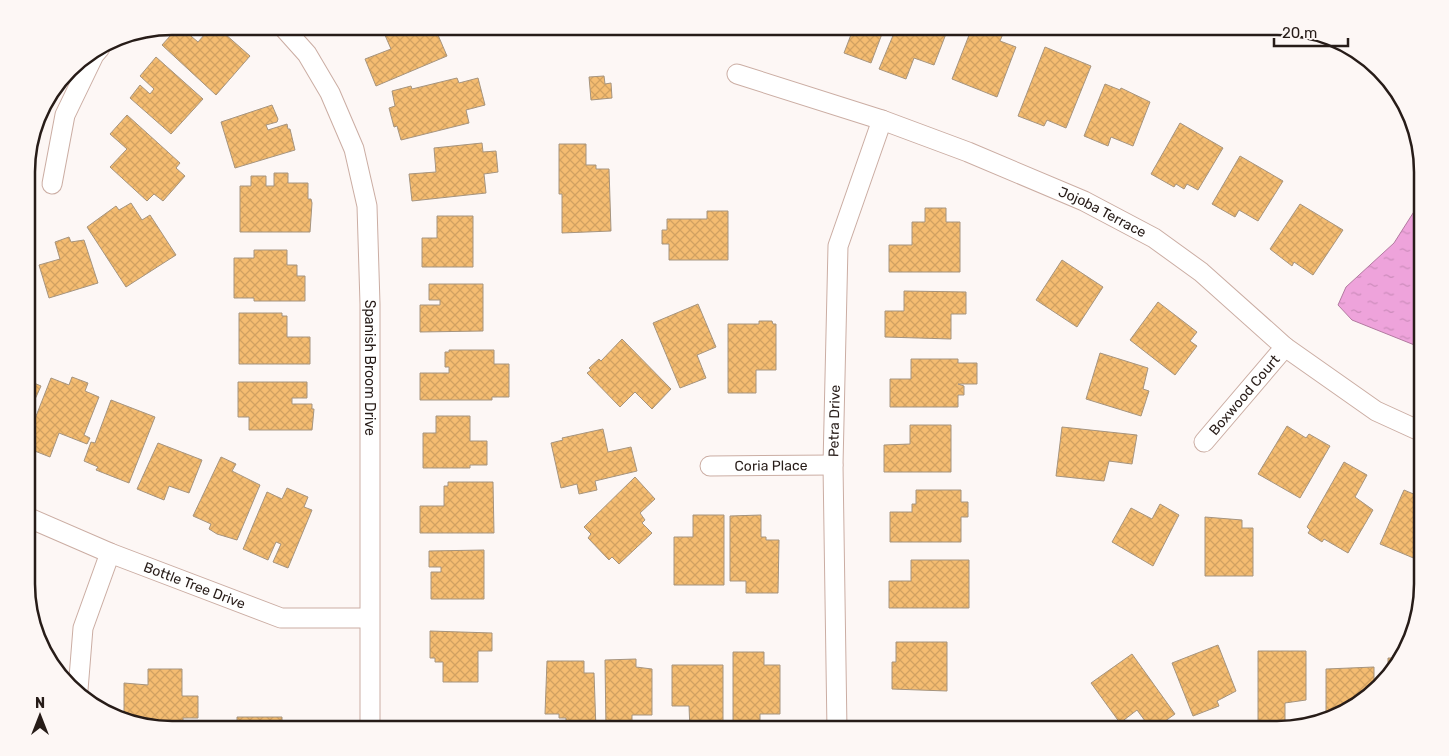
<svg xmlns="http://www.w3.org/2000/svg" width="1449" height="756" font-family="Rubik,sans-serif">
<style>
.water{fill:url(#water-ripples);stroke:#b27aa0}
.building{fill:url(#building-cross-hatch);stroke:#a6947e}
.lines{fill:none;stroke-linecap:round;stroke-linejoin:round}
.street-casing{stroke:#cbada3;stroke-width:21}
.street{stroke:#fff;stroke-width:19}
.labels{text-anchor:middle;stroke-width:4.5;stroke-linejoin:round;paint-order:stroke}
.street-label{font-size:14px;fill:#271c18;stroke:#fdf7f5}
.rim{fill:none;stroke:#271c18;stroke-width:2.5}
</style>
<defs>
<pattern id="water-ripples" width="26" height="14" patternUnits="userSpaceOnUse" patternTransform="scale(1.25)"><rect width="26" height="14" fill="#eea3db"/><path d="M2 4q2-2 4 0t4 0M15 11q2-2 4 0t4 0" fill="none" stroke="#cc8cbb"/></pattern>
<pattern id="building-cross-hatch" width="8" height="8" patternUnits="userSpaceOnUse" patternTransform="scale(1.25)"><rect width="8" height="8" fill="#f4bc71"/><path d="M0 0l8 8M0 8l8-8" fill="none" stroke="#d1a161"/></pattern>
</defs>
<rect width="100%" height="100%" fill="#fdf7f5"/>
<polygon class="water" points="1422,199 1422,348 1352,320 1338,305 1346,287 1394,243"/>
<g class="building">
<polygon points="179,26 198,42 212,26 216,26 250,56 216,95 162,45"/>
<polygon points="381,26 448,26 450,30 438,35 447,56 376,86 365,59 391,49"/>
<polygon points="775,26 795,26 793,33"/>
<polygon points="840,26 885,26 871,63 844,53 852,32"/>
<polygon points="897,26 949,26 934,65 914,58 906,79 879,69"/>
<polygon points="983,26 1005,29 1000,41 1016,47 997,97 952,79 971,30 980,33"/>
<polygon points="1045,47 1091,66 1066,128 1047,120 1044,126 1018,116"/>
<polygon points="156,57 203,99 171,134 130,98 140,85 150,94 154,89 140,76"/>
<polygon points="604,76 605,84 611,83 612,98 591,100 589,77"/>
<polygon points="457,78 459,83 478,78 485,105 466,110 469,123 401,140 397,126 394,127 389,108 395,106 392,91 411,86 412,89"/>
<polygon points="1105,84 1120,90 1121,88 1150,102 1133,146 1111,137 1108,146 1084,136"/>
<polygon points="272,105 278,119 277,122 266,125 268,130 287,124 288,129 290,129 295,150 235,168 221,122"/>
<polygon points="127,115 180,163 176,168 185,176 163,201 154,194 147,201 110,167 127,149 110,134"/>
<polygon points="1180,123 1223,148 1198,190 1187,184 1184,189 1176,184 1174,187 1151,174"/>
<polygon points="482,143 483,152 496,151 498,172 484,174 486,193 412,201 409,174 436,172 434,148"/>
<polygon points="559,144 586,144 586,165 596,165 596,169 609,169 611,231 562,233 562,194 559,194"/>
<polygon points="1240,156 1283,181 1258,221 1239,210 1235,217 1212,204"/>
<polygon points="274,173 288,173 288,183 308,183 308,199 311,199 312,203 310,232 240,232 240,186 251,186 251,176 266,176 266,186 274,186"/>
<polygon points="131,203 142,220 150,215 176,255 126,287 87,227 116,206 119,210"/>
<polygon points="1300,204 1343,230 1313,275 1294,262 1292,266 1270,249"/>
<polygon points="925,208 946,208 946,222 960,222 960,272 889,272 889,245 912,245 912,222 925,222"/>
<polygon points="707,211 728,211 728,260 669,260 669,244 662,244 662,230 667,230 667,219 707,219"/>
<polygon points="437,216 473,216 473,267 422,267 422,238 437,238"/>
<polygon points="69,237 71,242 84,240 98,283 49,298 39,265 60,259 55,242"/>
<polygon points="254,250 287,250 287,265 297,265 297,276 305,276 305,301 254,301 254,298 234,298 234,258 254,258"/>
<polygon points="1062,260 1103,287 1077,327 1036,300"/>
<polygon points="429,284 483,284 483,331 420,332 420,305 440,305 440,300 429,300"/>
<polygon points="904,291 966,292 966,314 951,314 951,339 885,337 885,311 904,311"/>
<polygon points="1158,302 1197,332 1190,341 1197,346 1175,375 1130,340"/>
<polygon points="698,304 716,347 697,355 706,378 680,388 653,323"/>
<polygon points="239,313 282,313 282,316 287,316 287,337 310,337 310,364 239,364"/>
<polygon points="759,321 772,321 773,324 776,324 776,370 756,370 756,393 728,393 728,324 759,324"/>
<polygon points="622,339 671,389 652,409 635,392 620,407 587,373 591,370 589,368 599,359 601,361"/>
<polygon points="449,350 494,350 494,364 509,364 509,397 492,397 492,400 420,400 420,373 449,373 449,367 445,367 445,352 449,352"/>
<polygon points="1100,353 1148,368 1143,389 1149,391 1141,416 1086,399"/>
<polygon points="911,359 958,359 958,363 977,363 977,384 958,384 964,386 964,395 958,395 958,407 890,407 890,379 911,379"/>
<polygon points="72,377 88,383 85,391 99,397 84,435 90,438 87,444 59,433 50,457 27,448 27,439 51,378 69,385"/>
<polygon points="27,380 41,386 27,417"/>
<polygon points="238,382 307,382 307,398 292,398 292,404 312,404 312,409 314,409 312,430 249,430 249,417 238,417"/>
<polygon points="111,400 155,417 129,483 96,470 98,467 84,461 91,442 95,443"/>
<polygon points="436,416 470,416 470,441 487,441 487,465 470,465 470,468 423,468 423,433 436,433"/>
<polygon points="910,425 951,425 951,472 884,472 884,445 910,444"/>
<polygon points="1287,426 1306,438 1309,434 1330,446 1300,498 1258,474"/>
<polygon points="1062,427 1137,435 1132,464 1109,461 1104,481 1056,476"/>
<polygon points="603,429 608,452 631,447 637,471 595,481 597,490 579,494 577,484 561,488 551,443 563,440 562,438"/>
<polygon points="158,443 202,460 189,493 169,486 164,500 137,489"/>
<polygon points="221,457 236,464 232,471 260,485 237,540 217,534 209,529 211,524 193,516"/>
<polygon points="1344,462 1367,475 1355,497 1373,510 1348,553 1324,539 1322,542 1308,533 1310,530 1307,527"/>
<polygon points="635,477 655,499 640,513 645,520 642,523 652,533 619,564 612,557 609,560 588,538 591,534 584,527"/>
<polygon points="448,482 493,482 494,533 420,533 420,506 444,506 444,486 448,486"/>
<polygon points="287,488 308,497 304,507 312,510 288,568 273,562 281,544 276,542 268,560 243,549 267,492 282,499"/>
<polygon points="916,490 961,490 961,502 968,502 968,517 961,517 961,542 890,542 890,512 912,512 912,504 916,504"/>
<polygon points="1404,490 1423,498 1423,562 1380,544"/>
<polygon points="1160,504 1179,515 1153,566 1112,542 1131,508 1152,519"/>
<polygon points="693,515 724,515 724,585 674,585 674,537 693,537"/>
<polygon points="761,515 761,537 766,537 766,540 779,540 778,593 746,593 746,581 730,581 730,516"/>
<polygon points="1205,517 1242,520 1242,528 1253,528 1253,576 1205,576"/>
<polygon points="484,550 484,599 431,599 431,572 441,572 441,567 429,567 429,551"/>
<polygon points="911,560 969,560 969,608 889,608 889,581 911,581"/>
<polygon points="430,631 492,633 492,651 478,651 478,682 443,682 443,662 435,662 435,658 430,658"/>
<polygon points="896,642 947,642 947,691 892,689 892,662 896,662"/>
<polygon points="1218,645 1236,691 1217,701 1219,706 1193,716 1172,663"/>
<polygon points="1258,651 1306,651 1306,700 1285,703 1285,726 1258,726"/>
<polygon points="733,652 764,652 764,665 780,665 780,714 760,714 760,730 733,730"/>
<polygon points="1132,654 1175,714 1154,729 1151,729 1137,710 1120,723 1091,683"/>
<polygon points="1393,655 1402,655 1388,671 1388,658 1393,658"/>
<polygon points="636,659 636,667 652,669 652,715 632,715 632,730 606,730 605,660"/>
<polygon points="547,661 584,661 584,673 594,673 596,730 566,730 566,718 559,718 559,714 545,714"/>
<polygon points="672,665 723,665 723,730 690,730 689,706 672,706"/>
<polygon points="1374,667 1374,687 1358,705 1326,716 1326,669"/>
<polygon points="148,669 182,669 182,696 198,696 198,718 183,718 183,721 138,721 138,719 131,719 131,715 124,715 124,683 148,685"/>
<polygon points="237,717 282,717 282,721 287,721 287,730 237,730"/>
</g>
<g class="lines">
<g class="street-casing">
<g id="street">
<path id="s1" d="M282 26 307 54 330 93 354 149 367 206 370 304V730"/>
<path id="s2" d="M737 74 882 120 968 152 1084 201 1154 238 1201 272 1285 347 1376 411 1422 432"/>
<polyline points="52,184 65,115 94,55 100,48"/>
<path id="s3" d="M1204 442 1285 347"/>
<path id="s4" d="M710 466 833 465"/>
<path id="s5" d="M27 517 110 553 281 618H369"/>
<polyline points="78,690 83,628 110,553"/>
<path id="s6" d="M837 730 833 465 838 246 882 120"/>
</g>
</g>
<use href="#street" class="street"/>
</g>
<g class="labels">
<g class="street-label">
<text dy="5" stroke="none"><textPath href="#s2" startOffset="391">Jojoba Terrace</textPath></text>
<text dy="5" stroke="none"><textPath href="#s1" startOffset="364">Spanish Broom Drive</textPath></text>
<text dy="5" stroke="none"><textPath href="#s3" startOffset="62">Boxwood Court</textPath></text>
<text dy="5" stroke="none"><textPath href="#s6" startOffset="309">Petra Drive</textPath></text>
<text dy="5" stroke="none"><textPath href="#s4" startOffset="61">Coria Place</textPath></text>
<text dy="5" stroke="none"><textPath href="#s5" startOffset="181">Bottle Tree Drive</textPath></text>
</g>
</g>
<path d="M0 0H1449V756H0ZM172 35H1277A137 137 0 0 1 1414 172V584A137 137 0 0 1 1277 721H172A137 137 0 0 1 35 584V172A137 137 0 0 1 172 35Z" fill="#fdf7f5" fill-rule="evenodd"/>
<path class="rim" d="M172 35H1277A137 137 0 0 1 1414 172V584A137 137 0 0 1 1277 721H172A137 137 0 0 1 35 584V172A137 137 0 0 1 172 35Z"/>
<g transform="translate(40 716)" stroke="#fdf7f5" stroke-width="4" paint-order="stroke">
<path d="M0-4L9 19L0 12L-9 19Z" fill="#271c18"/>
<text y="-8" font-size="14" font-weight="bold" text-anchor="middle" fill="#271c18">N</text>
</g>
<path d="M1274 38v8h74v-8" fill="none" stroke="#271c18" stroke-width="2.5"/>
<text x="1282" y="38" font-size="15" fill="#271c18" stroke="#fdf7f5" stroke-width="4" paint-order="stroke">20 m</text>
</svg>
